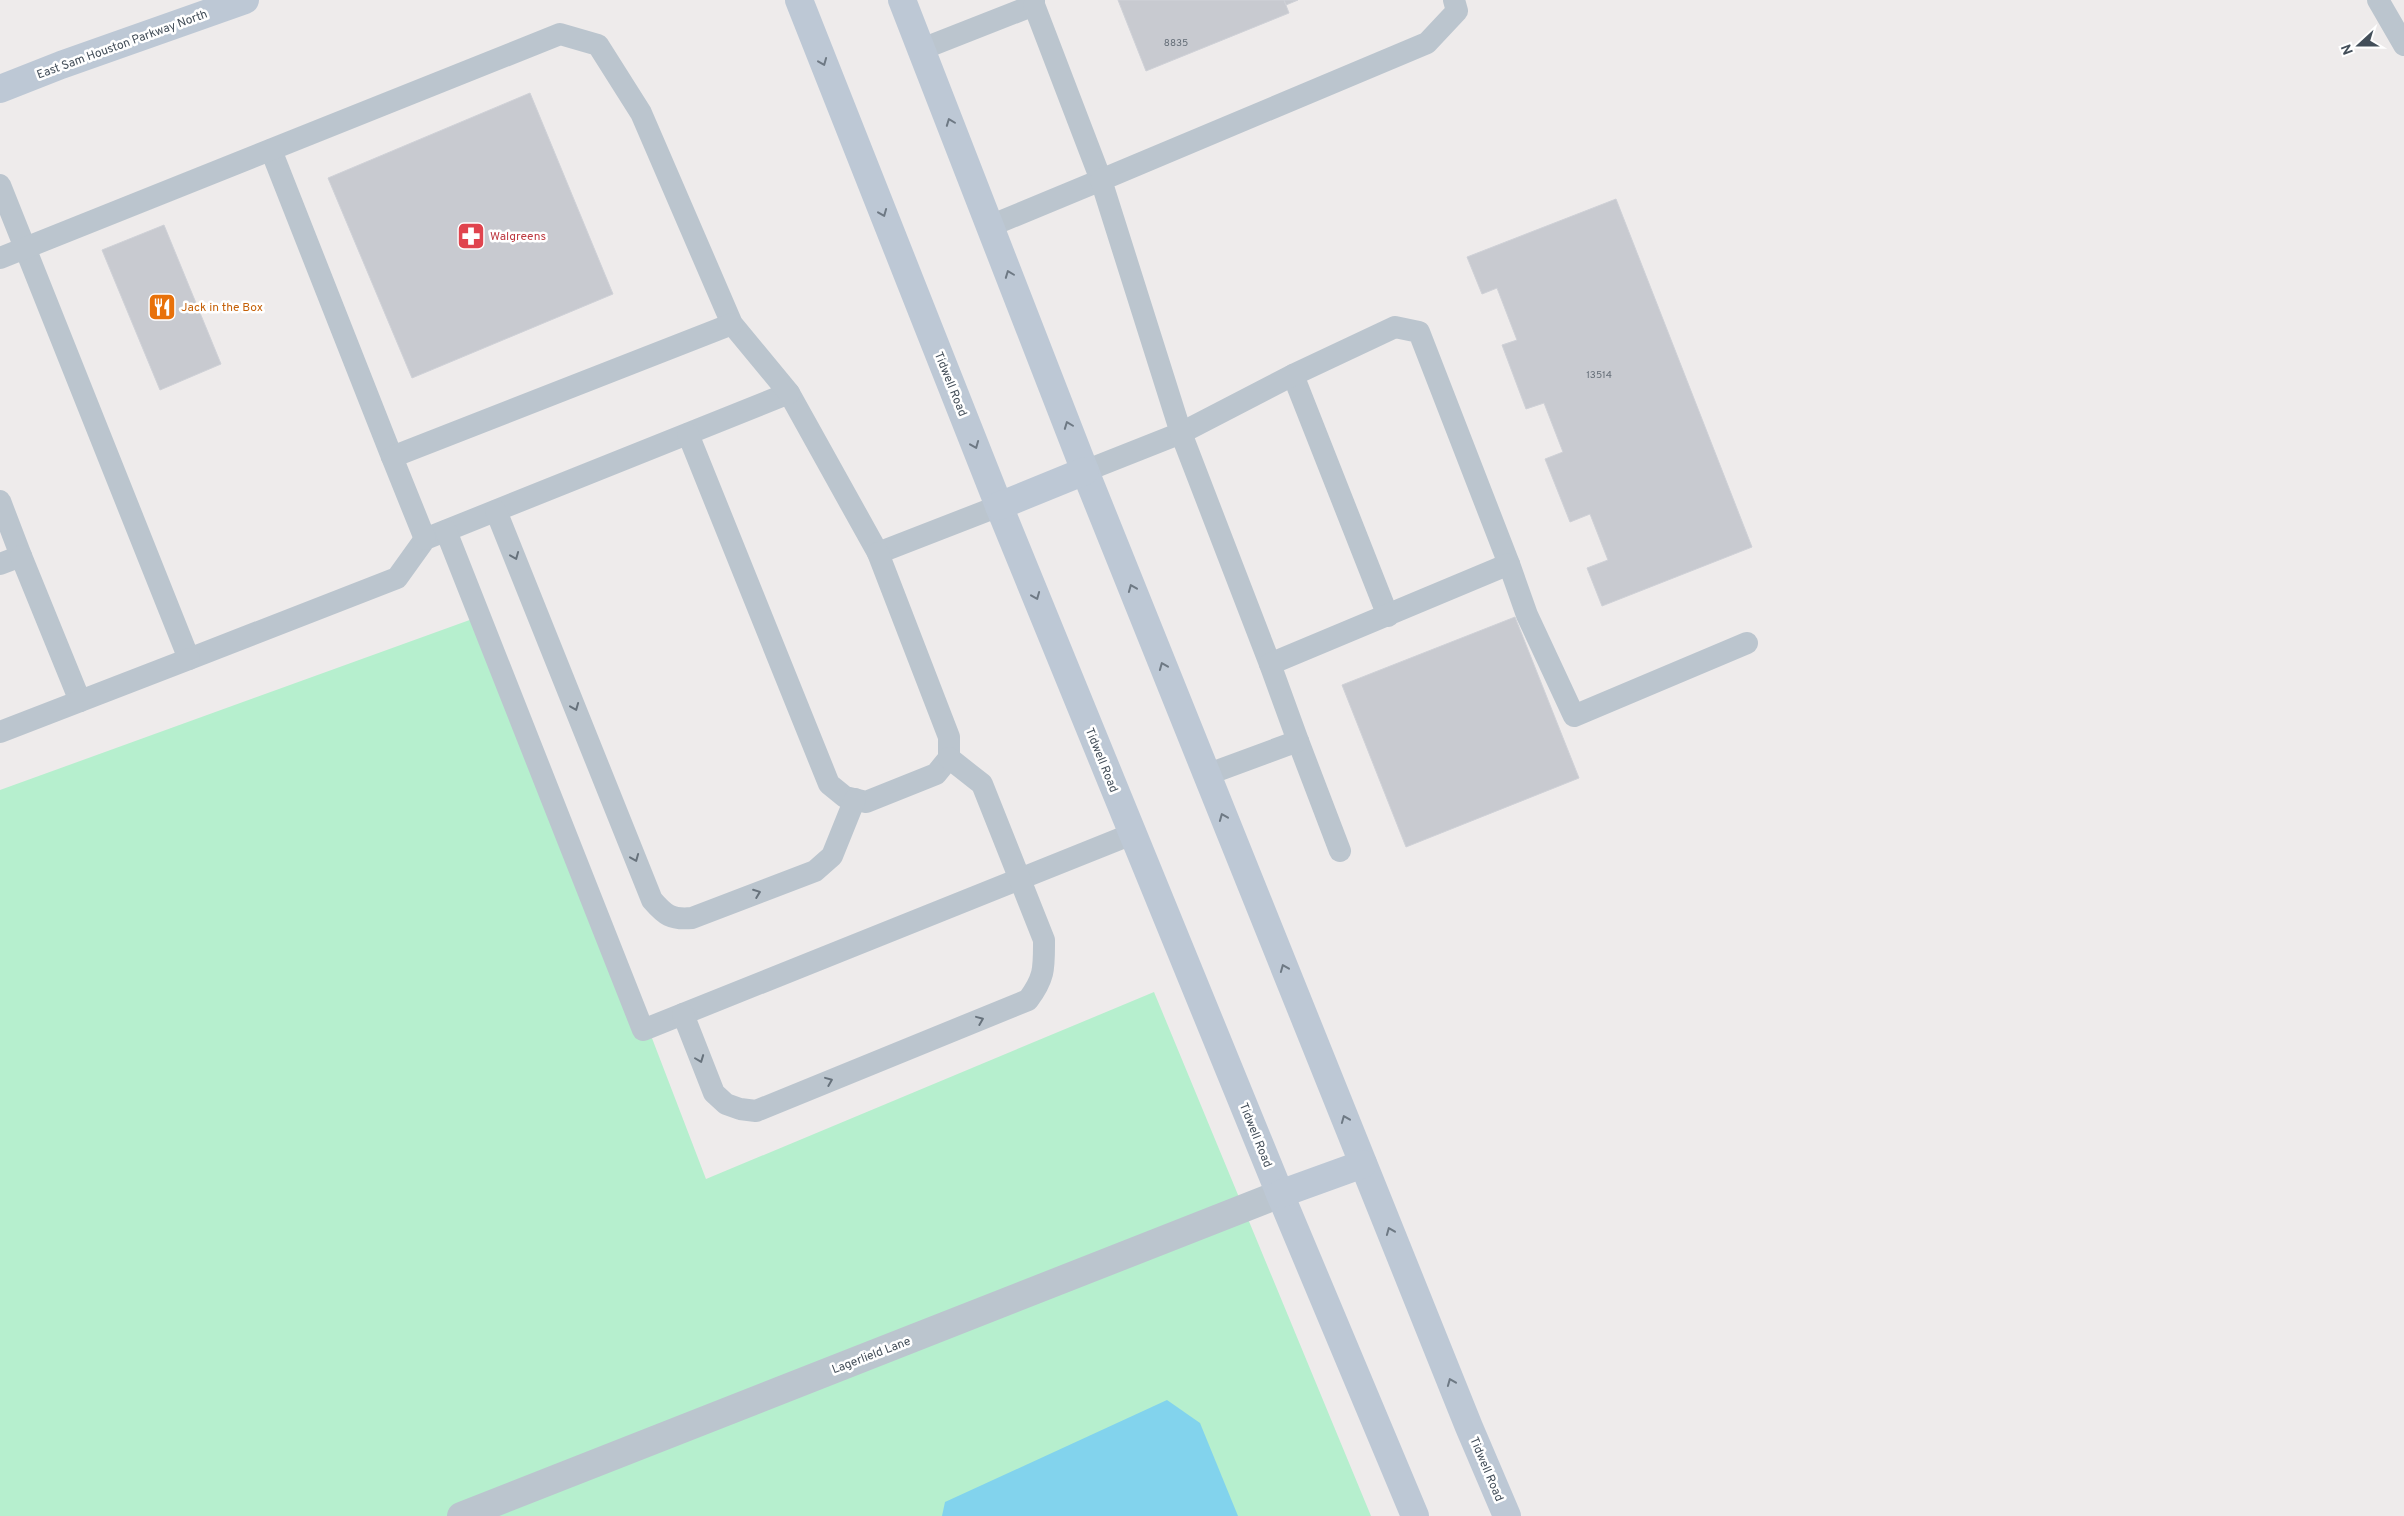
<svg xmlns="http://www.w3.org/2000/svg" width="2404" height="1516" font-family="Overpass,sans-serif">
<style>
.green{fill:#b6efce}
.water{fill:#82d3ed}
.building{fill:#c8cad0;stroke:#cfd1d7}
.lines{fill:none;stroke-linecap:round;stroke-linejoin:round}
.lane{stroke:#bbc5ce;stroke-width:22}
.street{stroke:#bbc5ce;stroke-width:28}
.secondary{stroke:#bdc8d5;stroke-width:28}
.oneway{stroke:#6e7984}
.oneway2{stroke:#67727c}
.labels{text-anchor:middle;stroke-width:5;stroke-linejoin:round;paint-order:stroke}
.number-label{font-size:10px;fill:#646d77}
.street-label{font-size:12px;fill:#434e59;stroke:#fff}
.health-label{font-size:12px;fill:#be3a42;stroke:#fff;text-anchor:start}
.food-label{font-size:12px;fill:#c56008;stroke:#fff;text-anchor:start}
</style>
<rect width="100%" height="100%" fill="#eeebeb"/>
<polygon class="green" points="489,613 706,1179 1154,992 1371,1516 0,1516 0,790"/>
<polygon class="water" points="1167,1400 1200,1423 1238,1516 942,1516 945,1502"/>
<g class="building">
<polygon points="1118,0 1284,0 1289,13 1146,71"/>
<polygon points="1284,0 1298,0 1286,5"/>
<polygon points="530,93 613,294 412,378 328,178"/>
<polygon points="1616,199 1752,547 1602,606 1587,568 1608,560 1590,514 1570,522 1545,459 1563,452 1544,403 1526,409 1502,345 1517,340 1497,288 1482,294 1467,257"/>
<polygon points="164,225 221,364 160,390 102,250"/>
<polygon points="1515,617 1579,778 1406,847 1342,685"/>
</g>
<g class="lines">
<g class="lane">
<polyline points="2378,0 2404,45"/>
<polyline points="922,49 1034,5 1034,0"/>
<polyline points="271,150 392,457"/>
<polyline points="0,185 189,659 397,578 425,539 789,393 878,553 999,506"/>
<polyline points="990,226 1101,180 1034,5"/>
<polyline points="0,258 560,34 598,45 641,113 732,324 789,393"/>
<polyline points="1293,375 1388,616"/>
<polyline points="688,434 829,784 845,797 866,802 936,774 949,758 949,737 878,553"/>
<polyline points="1085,471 1181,433 1293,375 1395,327 1419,332 1509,564"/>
<polyline points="0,501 21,556 0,564"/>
<path d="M496 511 652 900C665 915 671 920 692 918L815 871 832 856 855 799"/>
<polyline points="446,531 643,1030 1132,834"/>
<polyline points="425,539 392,457 732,324"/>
<polyline points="21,556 80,701"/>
<polyline points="1270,664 1181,433 1101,180 1427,43 1457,11 1454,0"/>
<polyline points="0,732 189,659"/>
<polyline points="1298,741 1340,851"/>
<polyline points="1206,775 1298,741 1270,664 1509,564 1527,615 1574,716 1747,643"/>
<path d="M683 1014 714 1093 726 1104 740 1109 756 1111 1028 1000C1045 977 1044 968 1044 940L982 784 949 758"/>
</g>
<polyline class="street" points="461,1516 1280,1194"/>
<g class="secondary">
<polyline points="799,0 999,506 1280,1194 1415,1516"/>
<polyline points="902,0 1085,471 1469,1427 1507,1516"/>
<polyline points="0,89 61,65 245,0"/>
<polyline points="999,506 1085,471"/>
<polyline points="1280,1194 1363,1164"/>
</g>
</g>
<defs><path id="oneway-chevron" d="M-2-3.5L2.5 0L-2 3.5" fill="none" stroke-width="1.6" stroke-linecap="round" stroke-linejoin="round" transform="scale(1.25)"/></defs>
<g class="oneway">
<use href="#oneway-chevron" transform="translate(823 62) rotate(68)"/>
<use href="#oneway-chevron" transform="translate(950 122) rotate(-111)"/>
<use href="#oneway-chevron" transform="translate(883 213) rotate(68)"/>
<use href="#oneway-chevron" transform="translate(1009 274) rotate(-111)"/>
<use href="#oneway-chevron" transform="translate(1068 425) rotate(-111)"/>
<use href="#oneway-chevron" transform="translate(975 445) rotate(68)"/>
<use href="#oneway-chevron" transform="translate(1132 588) rotate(-112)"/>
<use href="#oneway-chevron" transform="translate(1036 596) rotate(68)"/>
<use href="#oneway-chevron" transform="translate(1163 666) rotate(-112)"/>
<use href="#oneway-chevron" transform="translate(1223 817) rotate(-112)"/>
<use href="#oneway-chevron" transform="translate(1284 968) rotate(-112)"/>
<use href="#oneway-chevron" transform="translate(1345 1119) rotate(-112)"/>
<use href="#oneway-chevron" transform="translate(1390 1231) rotate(-112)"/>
<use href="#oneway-chevron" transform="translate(1451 1382) rotate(-112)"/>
</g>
<g class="oneway2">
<use href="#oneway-chevron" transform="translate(515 556) rotate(68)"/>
<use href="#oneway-chevron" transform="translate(575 707) rotate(68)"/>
<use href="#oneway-chevron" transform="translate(635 858) rotate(68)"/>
<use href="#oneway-chevron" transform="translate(757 893) rotate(-21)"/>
<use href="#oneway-chevron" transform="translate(980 1020) rotate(-22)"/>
<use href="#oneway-chevron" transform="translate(700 1059) rotate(69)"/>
<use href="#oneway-chevron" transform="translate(829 1081) rotate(-22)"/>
</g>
<defs>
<g id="pharmacy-square" transform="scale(1.4375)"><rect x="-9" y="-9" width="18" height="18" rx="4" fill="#e0444e" stroke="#fff"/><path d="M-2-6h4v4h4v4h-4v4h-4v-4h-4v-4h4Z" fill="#fff"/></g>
<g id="restaurant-square" transform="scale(1.4375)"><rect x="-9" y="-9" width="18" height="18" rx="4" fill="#e8710a" stroke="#fff"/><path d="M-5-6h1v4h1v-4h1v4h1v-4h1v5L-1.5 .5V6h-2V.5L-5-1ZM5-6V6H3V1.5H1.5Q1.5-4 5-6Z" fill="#fff"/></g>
</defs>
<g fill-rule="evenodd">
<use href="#pharmacy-square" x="471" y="236"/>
<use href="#restaurant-square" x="162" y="307"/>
</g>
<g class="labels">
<g class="number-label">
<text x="1176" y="46">8835</text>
<text x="1599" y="378">13514</text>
</g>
<g class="street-label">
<text transform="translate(122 44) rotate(-20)" y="4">East Sam Houston Parkway North</text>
<text transform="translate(951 384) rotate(68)" y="4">Tidwell Road</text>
<text transform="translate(1102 760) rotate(68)" y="4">Tidwell Road</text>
<text transform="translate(1256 1135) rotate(68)" y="4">Tidwell Road</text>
<text transform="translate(871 1355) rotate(-21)" y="4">Lagerlield Lane</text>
<text transform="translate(1487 1469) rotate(67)" y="4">Tidwell Road</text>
</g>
<g class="health-label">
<text x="490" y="240">Walgreens</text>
</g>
<g class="food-label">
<text x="181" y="311">Jack in the Box</text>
</g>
</g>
<g transform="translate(2359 45) rotate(249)" stroke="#ffffff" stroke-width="4" paint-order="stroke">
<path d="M0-4L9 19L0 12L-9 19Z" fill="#434e59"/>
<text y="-8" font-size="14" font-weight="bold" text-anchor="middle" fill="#434e59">N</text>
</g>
</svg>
